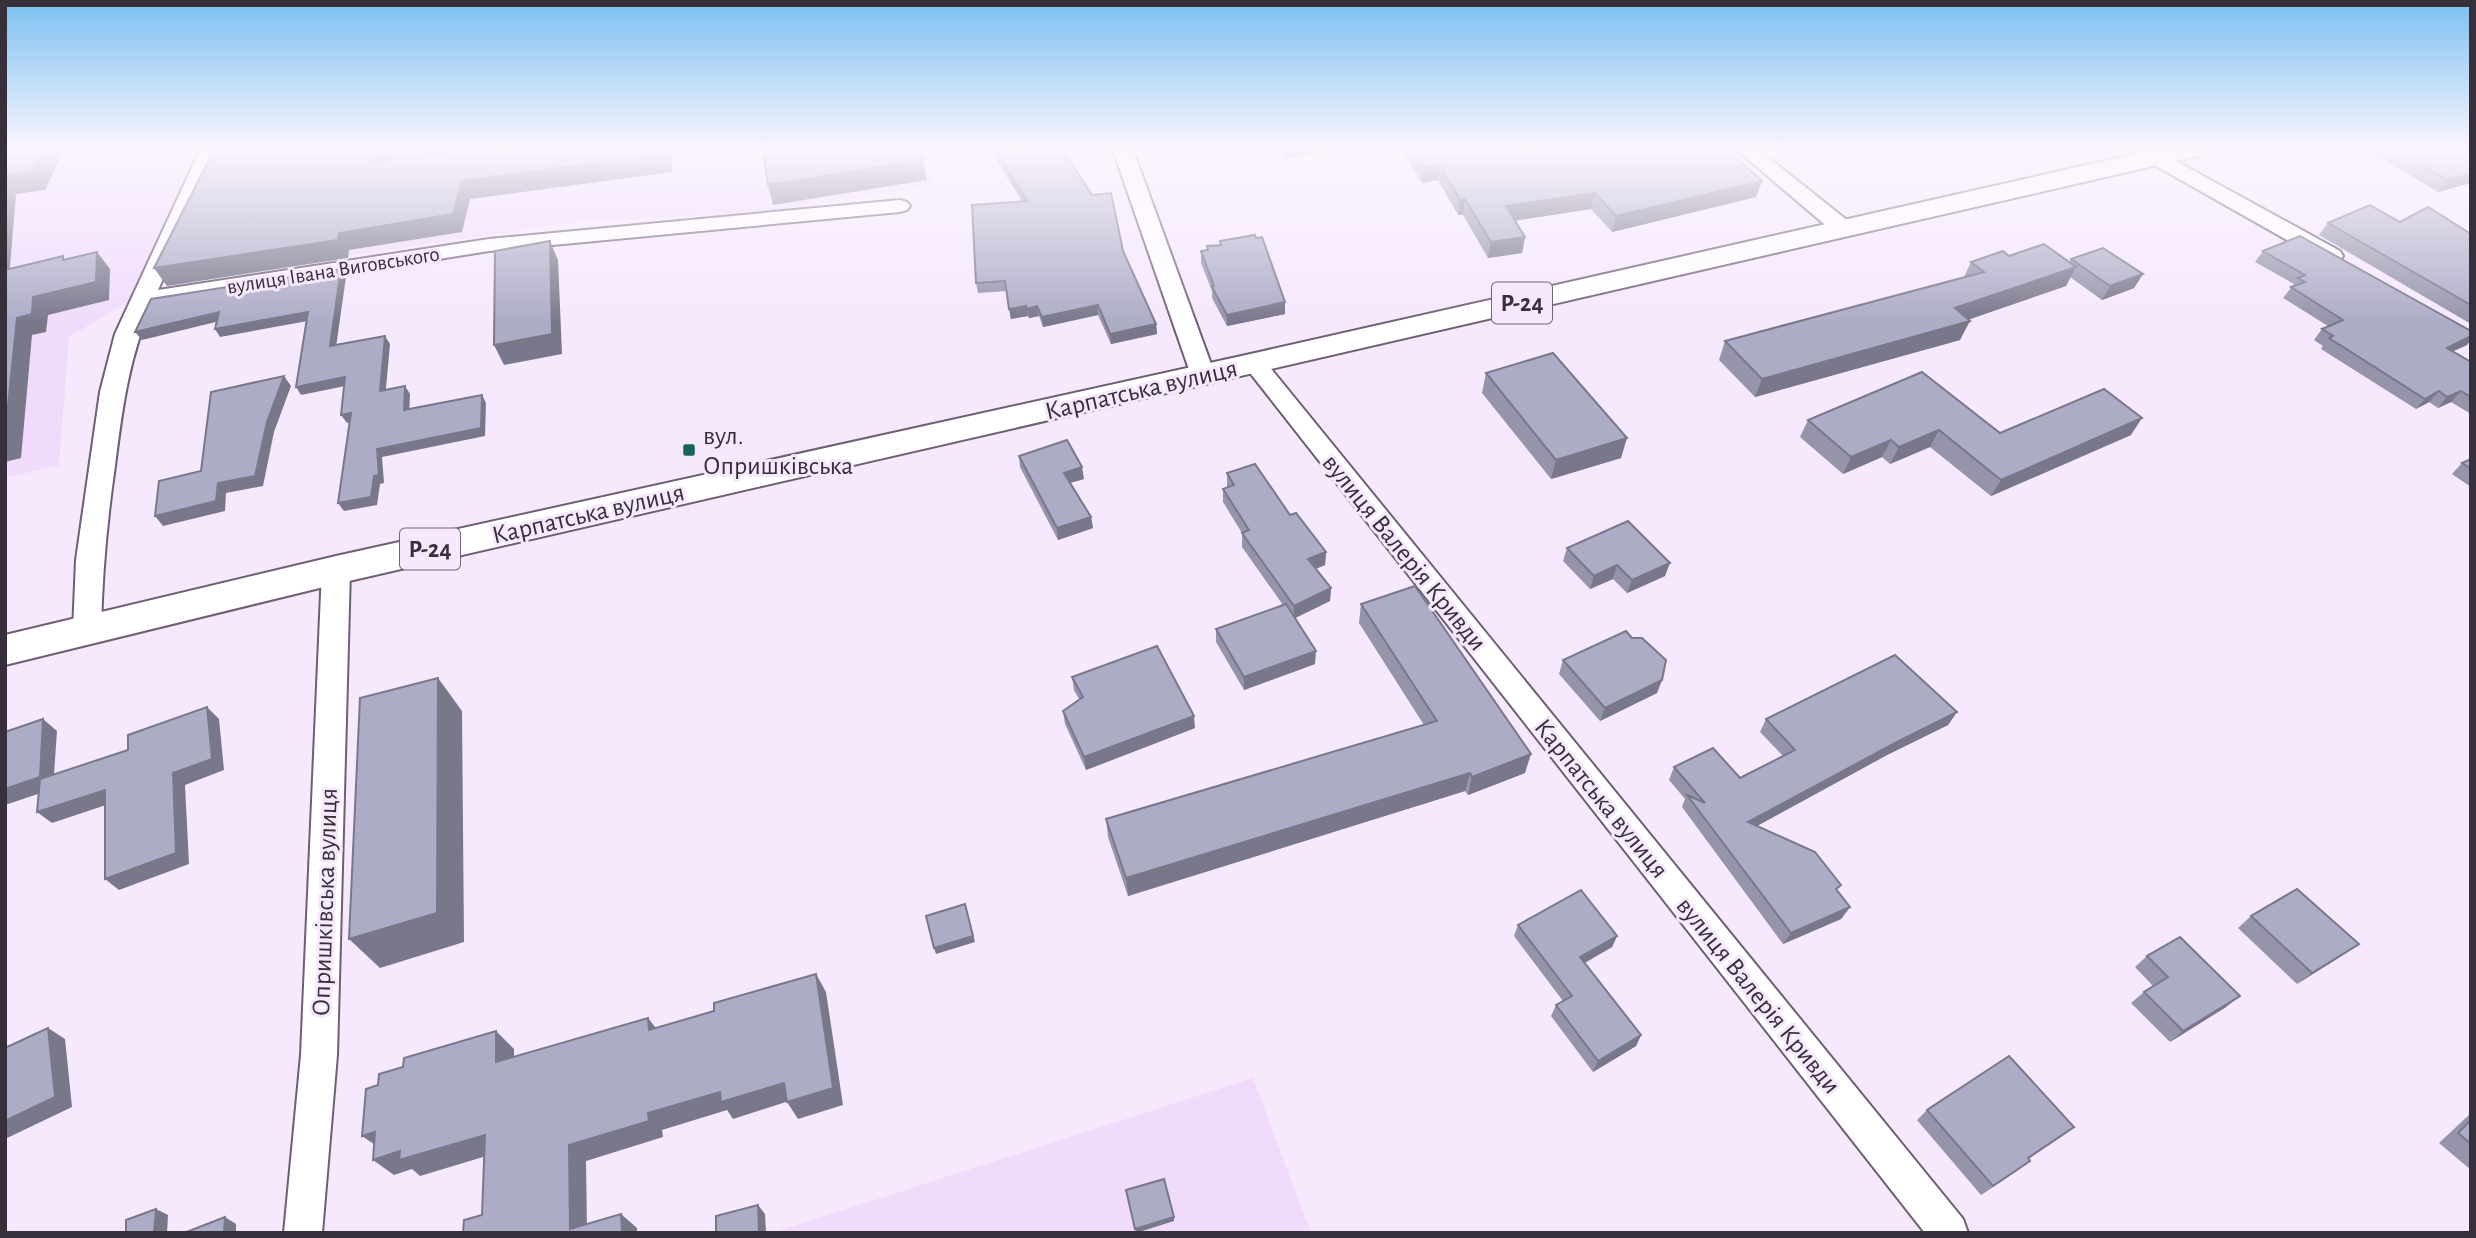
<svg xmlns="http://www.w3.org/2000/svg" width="2476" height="1238" font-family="'Alegreya Sans',sans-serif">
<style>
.built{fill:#f0dbfc}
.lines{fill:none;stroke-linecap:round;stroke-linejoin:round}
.street-casing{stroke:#6e5f75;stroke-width:4}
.primary-casing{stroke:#6e5f75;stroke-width:4}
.street{fill:#fff;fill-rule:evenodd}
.primary{fill:#fff;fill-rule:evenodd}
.wall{fill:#9594ab}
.shaded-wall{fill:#79788b}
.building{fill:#adacc7;stroke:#79788b;stroke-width:2}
.poi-dot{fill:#16635c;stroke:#f6e8fd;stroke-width:2.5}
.labels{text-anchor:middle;stroke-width:6;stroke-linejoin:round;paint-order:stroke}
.far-street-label{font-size:21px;fill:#37303a;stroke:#f6e8fd}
.shield{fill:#f6e8fd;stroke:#706774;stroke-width:2}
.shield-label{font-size:24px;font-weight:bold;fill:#37303a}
.street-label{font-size:26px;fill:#37303a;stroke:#f6e8fd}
.poi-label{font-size:26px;fill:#37303a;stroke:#f6e8fd;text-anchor:start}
</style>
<rect width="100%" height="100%" fill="#f6e8fd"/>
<g class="built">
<polygon points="5,150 923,150 934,185 770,211 574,222 160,283 69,337 59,465 5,478"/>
<polygon points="1253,1078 1311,1233 772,1233"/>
</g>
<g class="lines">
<g class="street-casing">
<g id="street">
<path d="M200 150H220L158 290 489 239 900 200 907 202 910 206 907 210 900 212 489 251 152 305C129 356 122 410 115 466 107 521 102 575 101 631L97 639 87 642 77 639 73 631 76 560 100 392 115 334Z"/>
<polygon points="1113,150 1133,150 1215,375 1211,380 1203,383 1195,380 1191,375"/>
<polygon points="1737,150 1759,150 1853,225 1856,230 1853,235 1837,235"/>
<polygon points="2132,150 2156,150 2340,251 2343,256 2340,261 2324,261 2135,154"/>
<polygon points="1255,356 1263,359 1963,1219 1968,1233 1925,1233 1247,369 1243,364 1247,359"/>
<polygon points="336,560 346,563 350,570 337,1055 322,1233 284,1233 301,1055 322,570 326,563"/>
</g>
</g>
<g class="primary-casing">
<polygon id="primary" points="2153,150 2202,150 2198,156 2188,158 336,584 5,665 5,635 336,556 1255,353"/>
</g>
<use href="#street" class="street"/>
<use href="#primary" class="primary"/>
</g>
<g class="wall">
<polygon points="994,150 1063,150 1123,251 1156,324 1157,334 1111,344 1098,315 1043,327 1039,316 1029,318 1028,316 1011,319 1007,291 978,293 976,283 1022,201 995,158"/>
<polygon points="1279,150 1346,150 1285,158"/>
<polygon points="1402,150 1728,150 1762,181 1756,197 1612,232 1591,209 1515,221 1525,237 1522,253 1488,258 1463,215 1458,215 1438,180 1422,183"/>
<polygon points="2368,150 2471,150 2471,183 2438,192"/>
<polygon points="2400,222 2471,234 2471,324 2319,235 2328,223"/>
<polygon points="1220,241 1285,302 1285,314 1227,326 1212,298 1212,291 1201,263 1201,251 1207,250 1207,246 1220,245"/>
<polygon points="2263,251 2467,345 2453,351 2471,362 2471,414 2451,402 2438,408 2429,402 2416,409 2321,349 2323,346 2314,340 2322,329 2328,326 2283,298 2294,284 2255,262"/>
<polygon points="2009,256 2070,262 2071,259 2143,274 2134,288 2102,300 2070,277 2066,286 1968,320 1960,340 1755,397 1719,360 1725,341 1964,277 1971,262"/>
<polygon points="1486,373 1621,458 1551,479 1482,393"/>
<polygon points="1808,420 2000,433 2131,435 1991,496 1930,447 1890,464 1882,457 1843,474 1800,437"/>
<polygon points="1019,456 1084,479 1070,483 1091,517 1093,528 1058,540 1020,467"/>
<polygon points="2471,459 2471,487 2452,474 2462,463"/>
<polygon points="1227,473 1290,515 1326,552 1325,565 1316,569 1331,588 1330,601 1295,618 1315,664 1244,690 1216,642 1216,629 1283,605 1242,547 1242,533 1223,502 1223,489 1227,487"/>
<polygon points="1567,548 1665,576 1627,593 1613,579 1590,589 1563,561"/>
<polygon points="1361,604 1525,773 1468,795 1465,791 1128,896 1108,837 1106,819 1424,725 1359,623"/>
<polygon points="1563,660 1662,680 1657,693 1600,721 1559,674"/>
<polygon points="1072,677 1195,728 1086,770 1065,724 1063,711 1079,699 1074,690"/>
<polygon points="1957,712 1948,725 1887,755 1757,826 1837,891 1850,907 1841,919 1783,944 1682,807 1685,799 1669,780 1674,767 1740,778 1783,756 1760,732 1766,719"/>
<polygon points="2251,916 2359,944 2343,955 2297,984 2238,928"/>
<polygon points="1518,925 1617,936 1612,947 1585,963 1641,1035 1636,1046 1593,1072 1551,1016 1556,1005 1563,1001 1514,936"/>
<polygon points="2147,956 2226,1007 2170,1042 2131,1003 2144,992 2153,986 2135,967"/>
<polygon points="1927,1110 2062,1136 2028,1159 2030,1161 1981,1195 1917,1120"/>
<polygon points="2471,1113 2471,1170 2439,1143"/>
</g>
<g class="shaded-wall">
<polygon points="43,150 64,150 45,190 16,194 8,291 5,288 5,176"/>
<polygon points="380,150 395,150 385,179 375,161"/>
<polygon points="666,150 671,150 672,172 470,199 462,232 349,250 348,258 167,286 154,268 339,233 462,181"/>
<polygon points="1285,150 1346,150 1285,158"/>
<polygon points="923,160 927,180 773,205 768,185"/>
<polygon points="1440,165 1438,180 1422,183 1424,167"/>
<polygon points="2471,174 2471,183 2438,192 2447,180"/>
<polygon points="1762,181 1756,197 1612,232 1616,216"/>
<polygon points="1595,193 1591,209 1503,222 1506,206"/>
<polygon points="1465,199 1463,215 1458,215 1460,200"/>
<polygon points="1525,237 1522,253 1488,258 1491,242"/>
<polygon points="550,241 558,260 562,354 504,365 494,345"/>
<polygon points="97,252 110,269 109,300 48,315 46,332 32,335 21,458 5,462 5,435 17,318 33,297"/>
<polygon points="2076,267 2066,286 1946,327 1955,308"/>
<polygon points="341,269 346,277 335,354 330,346"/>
<polygon points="2143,274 2134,288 2102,300 2110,286"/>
<polygon points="1285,302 1285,314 1227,326 1227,315"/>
<polygon points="1098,305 1098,315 1043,327 1042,317"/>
<polygon points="1026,306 1028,316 1011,319 1009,309"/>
<polygon points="1037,306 1039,316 1029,318 1027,309"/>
<polygon points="219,312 224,320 142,340 135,332"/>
<polygon points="308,312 313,320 220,337 215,329"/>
<polygon points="1970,321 1960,340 1755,397 1762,379"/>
<polygon points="1156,324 1157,334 1111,344 1110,334"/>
<polygon points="385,336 390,344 385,399 380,391"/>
<polygon points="2471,336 2471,340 2467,345 2438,358 2447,348"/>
<polygon points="284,376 291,386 274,432 263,486 226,493 225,511 163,526 155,516 218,483 267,422"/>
<polygon points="345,377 350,385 301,395 296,387"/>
<polygon points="405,386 410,394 409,418 404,410"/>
<polygon points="2439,391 2429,402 2416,409 2425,399"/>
<polygon points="2461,391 2451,402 2438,408 2447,397"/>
<polygon points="482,395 486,403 485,436 382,457 384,483 380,484 377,505 344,511 338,503 374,476 377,449"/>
<polygon points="351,413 356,421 347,423 341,415"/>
<polygon points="2142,418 2131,435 1991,496 2001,480"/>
<polygon points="1939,430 1930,447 1890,464 1899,447"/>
<polygon points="1627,438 1621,458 1551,479 1556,460"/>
<polygon points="1891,440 1882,457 1843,474 1851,457"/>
<polygon points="1082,467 1084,479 1066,484 1064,473"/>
<polygon points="1091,517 1093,528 1058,540 1057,528"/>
<polygon points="1326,552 1325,565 1307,572 1308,559"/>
<polygon points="1670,563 1665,576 1627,593 1632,580"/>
<polygon points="1617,565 1613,579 1590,589 1594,576"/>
<polygon points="1331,588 1330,601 1293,619 1294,606"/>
<polygon points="1316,651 1315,664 1244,690 1244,677"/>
<polygon points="438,678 462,711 464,942 380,968 349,939"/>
<polygon points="1662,680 1657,693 1600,721 1605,708"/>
<polygon points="207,707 219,719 224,770 185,785 189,864 119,890 105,879 173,773"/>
<polygon points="1957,712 1948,725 1887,755 1742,834 1748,822 1895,743"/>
<polygon points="1194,716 1195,728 1086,770 1084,757"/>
<polygon points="43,719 57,731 53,789 5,805 5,789"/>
<polygon points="1531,754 1525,773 1468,795 1472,777"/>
<polygon points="1470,773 1465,791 1128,896 1126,878"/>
<polygon points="105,790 118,801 52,823 37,812"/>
<polygon points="965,904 975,942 936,954 934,948"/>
<polygon points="1850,907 1841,919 1783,944 1791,933"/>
<polygon points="1617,936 1612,947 1575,968 1580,957"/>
<polygon points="2359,944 2343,955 2297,984 2312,973"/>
<polygon points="816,974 826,992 843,1105 798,1119 787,1102"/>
<polygon points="2240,996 2226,1007 2170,1042 2183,1031"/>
<polygon points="648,1018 662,1036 649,1030"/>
<polygon points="48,1028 65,1039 72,1107 5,1139 5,1121"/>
<polygon points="496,1031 514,1049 514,1079 496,1062"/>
<polygon points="1641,1035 1636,1046 1593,1072 1598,1061"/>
<polygon points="784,1083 795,1099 733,1119 727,1110 662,1130 663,1137 586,1161 587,1233 570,1229 569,1145 648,1113 720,1092"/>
<polygon points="2074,1127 2062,1136 2016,1167 2028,1158"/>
<polygon points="375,1132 384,1151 362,1136"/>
<polygon points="485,1135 503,1151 420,1176 412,1169 394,1175 373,1160 400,1151"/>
<polygon points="2030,1161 2018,1170 1981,1195 1993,1186"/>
<polygon points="758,1205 765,1214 766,1233 759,1233"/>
<polygon points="156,1209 168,1215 167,1233 154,1233"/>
<polygon points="621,1214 637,1228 637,1233 622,1233"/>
<polygon points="225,1217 236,1224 236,1233 224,1233"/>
<polygon points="1174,1217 1174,1221 1136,1233 1135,1229"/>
</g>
<g class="building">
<polygon points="5,150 43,150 32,172 5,176"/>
<polygon points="214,150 380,150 375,161 457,150 666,150 666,154 462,181 453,214 339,233 338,240 154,268"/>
<polygon points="763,150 920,150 923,160 768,185"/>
<polygon points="995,150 1063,150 1092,195 1111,193 1123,251 1156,324 1110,334 1098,305 1042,317 1037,306 1027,309 1026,306 1009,309 1005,281 976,283 972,205 1027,201"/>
<polygon points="1413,150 1728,150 1762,181 1616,216 1595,193 1506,206 1525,237 1491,242 1465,199 1460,200 1440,165 1424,167"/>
<polygon points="2395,150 2471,150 2471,174 2447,180"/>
<polygon points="2370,205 2400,222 2428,207 2471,234 2471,305 2328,223"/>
<polygon points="1255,235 1256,238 1262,237 1285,302 1227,315 1212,287 1214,286 1201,251 1208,250 1207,246 1221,245 1220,241"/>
<polygon points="2300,236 2471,331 2471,336 2447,348 2471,362 2471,397 2461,391 2447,397 2439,391 2425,399 2329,338 2333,336 2322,329 2343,320 2291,287 2305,282 2298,278 2305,275 2263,251"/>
<polygon points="550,241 552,334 494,345 495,251"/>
<polygon points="2044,244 2076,267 1955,308 1970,321 1762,379 1725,341 1984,272 1971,262 2003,251 2009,256"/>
<polygon points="2103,248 2143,274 2110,286 2071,259"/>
<polygon points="97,252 96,282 33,297 32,314 17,318 5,435 5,270 63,256 63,260"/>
<polygon points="341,269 330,346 385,336 380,391 405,386 404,410 482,395 481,428 377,449 379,475 374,476 371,497 338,503 351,413 341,415 345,377 296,387 308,312 215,329 219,312 135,332 151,299"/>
<polygon points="1553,353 1627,438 1556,460 1486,373"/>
<polygon points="1922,372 2000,433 2104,389 2142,418 2001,480 1939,430 1899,447 1891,440 1851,457 1808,420"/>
<polygon points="284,376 267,422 255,476 218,483 216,501 155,516 159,481 201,471 211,392"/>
<polygon points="1067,440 1082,467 1064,473 1091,517 1057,528 1019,456"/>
<polygon points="2471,459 2471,469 2462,463"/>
<polygon points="1255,464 1290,515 1296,513 1326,552 1308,559 1331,588 1294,606 1242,533 1249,530 1223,489 1234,485 1227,473"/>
<polygon points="1628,521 1670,563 1632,580 1617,565 1594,576 1567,548"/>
<polygon points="1415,586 1531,754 1472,777 1470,773 1126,878 1106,819 1437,721 1361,604"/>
<polygon points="1286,604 1316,651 1244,677 1216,629"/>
<polygon points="1626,631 1632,638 1642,638 1666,660 1662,680 1605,708 1563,660"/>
<polygon points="1157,646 1194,716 1084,757 1063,711 1083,697 1072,677"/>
<polygon points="1895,655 1957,712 1895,743 1748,822 1815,852 1841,885 1836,889 1850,907 1791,933 1687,795 1705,803 1674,767 1713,748 1740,778 1795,750 1766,719"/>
<polygon points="438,678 437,913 349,939 360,698"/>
<polygon points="207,707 212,759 173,773 176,853 105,879 105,790 37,812 40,779 128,750 128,735"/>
<polygon points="43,719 40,777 5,789 5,732"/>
<polygon points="2297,889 2359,944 2312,973 2251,916"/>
<polygon points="1581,890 1617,936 1580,957 1641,1035 1598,1061 1556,1005 1572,996 1518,925"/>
<polygon points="965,904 973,936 934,948 926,916"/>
<polygon points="2180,937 2240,996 2183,1031 2144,992 2168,977 2147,956"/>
<polygon points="816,974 833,1088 787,1102 784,1083 721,1102 720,1092 648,1113 649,1121 569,1145 570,1229 621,1214 622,1233 463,1233 464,1220 482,1215 485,1135 399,1160 400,1151 373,1160 375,1132 362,1136 366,1089 378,1085 379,1074 403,1067 404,1058 496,1031 496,1062 648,1018 649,1030 714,1011 714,1003"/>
<polygon points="48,1028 55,1097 5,1121 5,1048"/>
<polygon points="2009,1056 2074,1127 2028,1158 2030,1161 1993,1186 1927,1110"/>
<polygon points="2471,1120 2471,1144 2458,1133"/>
<polygon points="1164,1179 1174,1217 1135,1229 1126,1190"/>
<polygon points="758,1205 759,1233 716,1233 716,1216"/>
<polygon points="156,1209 154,1233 126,1233 126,1220"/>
<polygon points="225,1217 224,1233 184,1233"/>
</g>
<linearGradient id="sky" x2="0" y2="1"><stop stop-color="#7ac0f0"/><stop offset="0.46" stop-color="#fbf5fe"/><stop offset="1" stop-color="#fbf5fe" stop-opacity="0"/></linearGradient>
<rect width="2476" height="323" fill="url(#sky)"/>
<rect class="poi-dot" x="682" y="443" width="14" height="14" rx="3.5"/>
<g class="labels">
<g class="far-street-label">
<text transform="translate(333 270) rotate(-9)" y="7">вулиця Івана Виговського</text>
</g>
<g class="shield">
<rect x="1492" y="282.5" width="60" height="41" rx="5"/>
<rect x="400" y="528.5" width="60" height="41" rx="5"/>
</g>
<g class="shield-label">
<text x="1522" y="311">Р-24</text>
<text x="430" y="557">Р-24</text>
</g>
<g class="street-label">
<text transform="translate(1141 389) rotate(-13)" y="9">Карпатська вулиця</text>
<text transform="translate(588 513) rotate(-13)" y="9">Карпатська вулиця</text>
<text transform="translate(1405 552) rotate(51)" y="9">вулиця Валерія Кривди</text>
<text transform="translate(1602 798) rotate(51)" y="9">Карпатська вулиця</text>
<text transform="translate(324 902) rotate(-88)" y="9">Опришківська вулиця</text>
<text transform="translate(1759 995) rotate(51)" y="9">вулиця Валерія Кривди</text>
</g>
<g class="poi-label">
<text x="703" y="444">вул.<tspan x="703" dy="30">Опришківська</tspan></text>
</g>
</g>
<rect width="2476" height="1238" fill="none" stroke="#37303a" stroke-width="14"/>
</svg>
